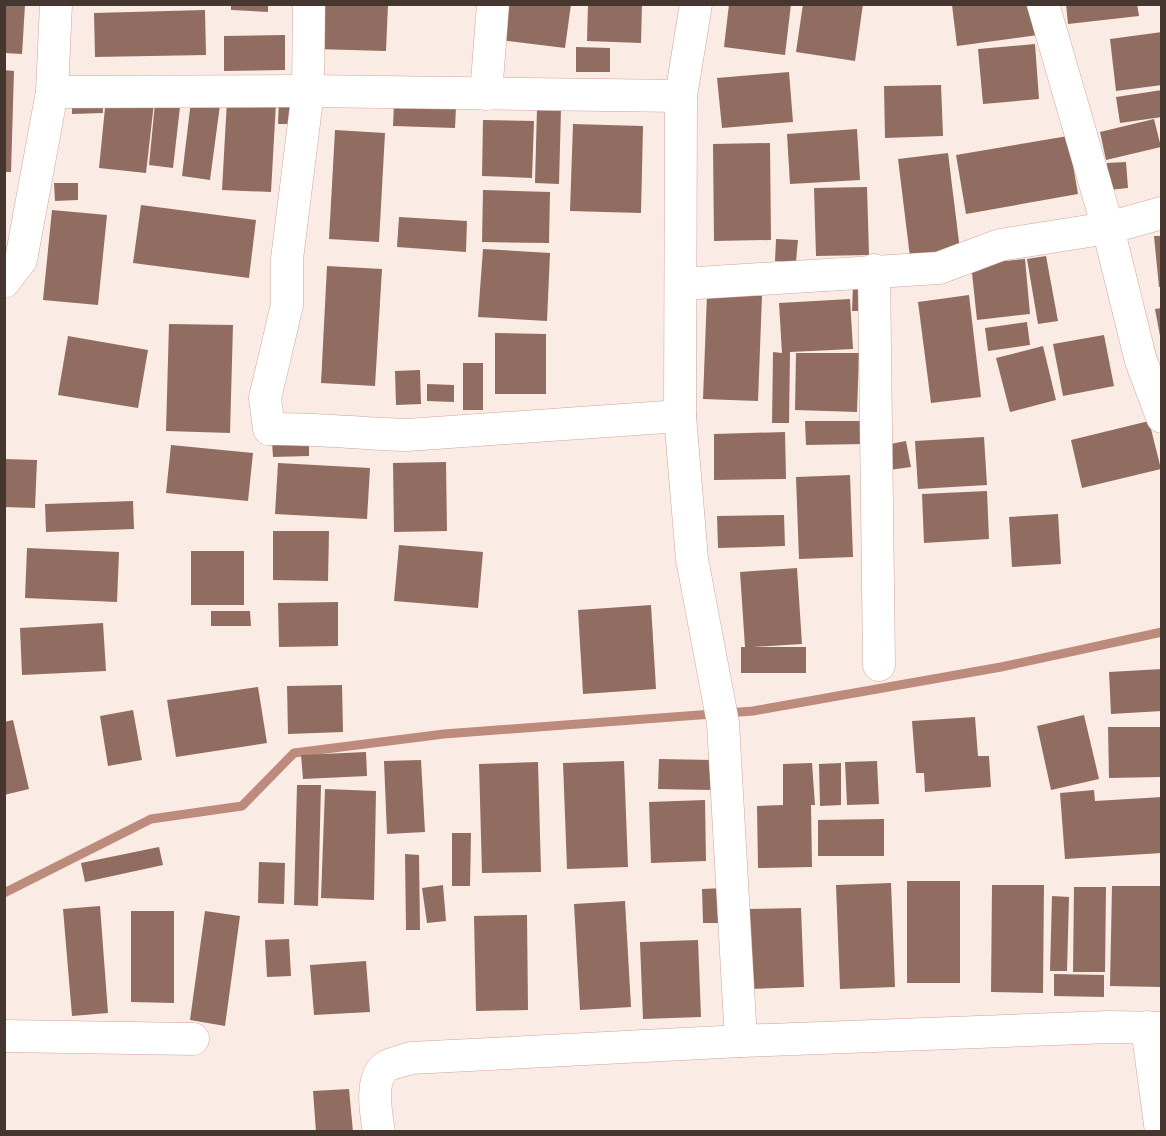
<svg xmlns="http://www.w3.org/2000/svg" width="1166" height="1136" font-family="'Titillium Web',sans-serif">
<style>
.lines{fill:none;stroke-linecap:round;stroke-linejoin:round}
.stream{stroke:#bd8b7b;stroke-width:9}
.building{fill:#916d61}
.street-casing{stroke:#cda69a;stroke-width:33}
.street{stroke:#fff;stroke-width:32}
</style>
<rect width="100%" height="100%" fill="#fbebe5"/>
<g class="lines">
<polyline class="stream" points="4,893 151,819 242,806 294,753 444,734 753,711 1001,667 1162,632"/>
</g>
<g class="building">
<polygon points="4,4 25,5 22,54 4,53"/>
<polygon points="231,4 268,4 268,12 231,10"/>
<polygon points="315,4 388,4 386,51 314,49"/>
<polygon points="506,4 571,4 565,48 501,40"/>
<polygon points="588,4 642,4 641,43 587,41"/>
<polygon points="729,4 791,4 785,55 724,47"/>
<polygon points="803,4 863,4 855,61 796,52"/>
<polygon points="1066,4 1137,4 1139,16 1068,24"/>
<polygon points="952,5 1034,5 1038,35 957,46"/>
<polygon points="205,10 206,55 95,57 94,13"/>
<polygon points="1162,32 1162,85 1116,91 1110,39"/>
<polygon points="285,35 285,70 224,71 224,36"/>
<polygon points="1035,44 1039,99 983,104 978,49"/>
<polygon points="576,47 610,48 610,72 576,72"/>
<polygon points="4,70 14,71 11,172 4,172"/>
<polygon points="789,72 793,122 722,128 717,78"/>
<polygon points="941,85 943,136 885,138 884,86"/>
<polygon points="1162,90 1162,117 1120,123 1116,97"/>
<polygon points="102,93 103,113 72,114 72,94"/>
<polygon points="106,98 154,103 146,173 99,168"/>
<polygon points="279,98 291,98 290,124 278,124"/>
<polygon points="227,100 276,103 271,192 222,190"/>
<polygon points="191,101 220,105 210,180 182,176"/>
<polygon points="155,103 180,107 173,168 149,165"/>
<polygon points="394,104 456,107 455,128 393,126"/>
<polygon points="537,108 561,109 559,184 535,183"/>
<polygon points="1154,119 1161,147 1106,160 1100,132"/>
<polygon points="483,120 534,121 532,178 482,176"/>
<polygon points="573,124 643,126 641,213 570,211"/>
<polygon points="857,129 860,180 790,184 787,134"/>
<polygon points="335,130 385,133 379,242 329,239"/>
<polygon points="1068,136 1078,194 966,214 956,155"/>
<polygon points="770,143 771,240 714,241 713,144"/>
<polygon points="948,153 960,250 910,257 898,159"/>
<polygon points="1126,162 1128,188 1109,190 1107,163"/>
<polygon points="54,183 78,183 78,200 55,201"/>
<polygon points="867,187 869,255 816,256 814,188"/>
<polygon points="483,190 550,192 549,243 482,242"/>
<polygon points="141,205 256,220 249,278 133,263"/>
<polygon points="52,210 107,215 98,305 43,300"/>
<polygon points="399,217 467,221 466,252 397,247"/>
<polygon points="1154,236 1162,236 1162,287 1159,287"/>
<polygon points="776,239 798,240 796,262 775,261"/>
<polygon points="483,249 550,253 547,321 478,317"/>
<polygon points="1046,256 1058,321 1038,324 1027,259"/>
<polygon points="1025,259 1030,314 977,320 971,264"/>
<polygon points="327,266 382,269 375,386 321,383"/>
<polygon points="853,285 871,285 870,311 852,311"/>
<polygon points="707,294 762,296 758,401 703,399"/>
<polygon points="969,295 981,397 931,403 918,302"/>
<polygon points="850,299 853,349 790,352 789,423 772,423 773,352 782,353 779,303"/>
<polygon points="1162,308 1162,336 1160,336 1155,309"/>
<polygon points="1027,322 1030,345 988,351 985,328"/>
<polygon points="169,324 233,325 230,433 166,431"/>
<polygon points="495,333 546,334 546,394 495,394"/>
<polygon points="1104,335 1114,386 1063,396 1053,344"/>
<polygon points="68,336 148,350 138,408 58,395"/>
<polygon points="1043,346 1056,400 1010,412 996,358"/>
<polygon points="796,353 859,353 857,412 795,410"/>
<rect x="463" y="363" width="20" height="47"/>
<polygon points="420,370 421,404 396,405 395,371"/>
<polygon points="427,384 454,385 454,402 427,401"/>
<polygon points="805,421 866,421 865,444 806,445"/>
<polygon points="1149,421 1161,469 1082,488 1071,440"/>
<polygon points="785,432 786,479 714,480 714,434"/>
<polygon points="984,437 987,485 918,489 915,441"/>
<polygon points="906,441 911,467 889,470 885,445"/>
<polygon points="272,442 309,442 309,456 273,457"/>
<polygon points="171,445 253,453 248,501 166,493"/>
<polygon points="4,459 37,460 35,508 4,507"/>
<polygon points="446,462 447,531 394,532 393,463"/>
<polygon points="278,463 370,468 367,519 275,514"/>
<polygon points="850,475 853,557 799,559 796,477"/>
<polygon points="987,491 989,539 924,543 922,494"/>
<polygon points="133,501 134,529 46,532 45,504"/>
<polygon points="1058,514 1061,564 1012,567 1009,517"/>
<polygon points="784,515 785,546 718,548 717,516"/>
<polygon points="273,531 329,531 328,581 273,580"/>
<polygon points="399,545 483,552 478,608 394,601"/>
<polygon points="27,548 119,552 117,602 25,598"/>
<rect x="191" y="551" width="53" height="54"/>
<polygon points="797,568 802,644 753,647 806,647 806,673 741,673 741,647 745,647 740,572"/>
<polygon points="338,602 338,646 279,647 278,603"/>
<polygon points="651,605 656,689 583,694 578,610"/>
<polygon points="211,611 250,611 251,626 211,626"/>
<polygon points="103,623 106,671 22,675 20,628"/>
<polygon points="1162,669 1162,711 1111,714 1109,672"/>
<polygon points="342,685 343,732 288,734 287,686"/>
<polygon points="258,687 267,743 176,757 167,700"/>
<polygon points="133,710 142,760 108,766 100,716"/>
<polygon points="1084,715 1099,779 1051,790 1037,726"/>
<polygon points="975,717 978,756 989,756 991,787 925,792 924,773 916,773 912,721"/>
<polygon points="13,720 29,789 4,795 4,722"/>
<polygon points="1108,727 1162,727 1162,777 1109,778"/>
<polygon points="366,752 367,776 303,779 301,755"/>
<polygon points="659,759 713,760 712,790 658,789"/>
<polygon points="421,760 425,832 387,834 384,761"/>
<polygon points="624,761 628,867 567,869 563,763"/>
<polygon points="877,761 879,804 847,805 845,762"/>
<polygon points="538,762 541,872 482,873 479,764"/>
<polygon points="812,763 815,805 811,805 812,867 758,868 757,806 783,805 783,764"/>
<polygon points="841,763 841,805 820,806 819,764"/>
<polygon points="297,785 321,785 318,906 294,905"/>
<polygon points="325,789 376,791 374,900 321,898"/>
<polygon points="1094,790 1095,801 1162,797 1162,853 1065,859 1060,793"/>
<polygon points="705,800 706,861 651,863 649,802"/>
<polygon points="884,819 884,856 818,856 818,820"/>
<polygon points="452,833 471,833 470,886 452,886"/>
<polygon points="159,847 163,865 85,882 81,863"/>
<polygon points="405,854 419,855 420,930 406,930"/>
<polygon points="259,862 285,863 284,904 258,903"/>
<rect x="907" y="881" width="53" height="102"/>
<polygon points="891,883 895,987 840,989 836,885"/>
<polygon points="443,885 446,921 427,923 422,888"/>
<polygon points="992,885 1044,885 1043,993 991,992"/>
<polygon points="1112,886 1162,886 1161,987 1110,986"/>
<polygon points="1074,887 1106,887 1105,972 1073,972"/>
<polygon points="725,888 726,923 703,923 702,889"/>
<polygon points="1052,896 1069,897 1067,971 1050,971"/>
<polygon points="625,901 631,1007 580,1010 574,904"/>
<polygon points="100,906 108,1013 72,1016 63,909"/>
<polygon points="801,908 804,987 749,989 746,909"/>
<polygon points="131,911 174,911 174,1003 131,1002"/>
<polygon points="205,911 240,916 225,1026 190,1020"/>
<polygon points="527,915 528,1010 476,1011 474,916"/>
<polygon points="289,939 291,976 267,977 265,940"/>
<polygon points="698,940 701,1017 643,1019 640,942"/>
<polygon points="366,961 370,1012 314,1015 310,965"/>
<polygon points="1054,974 1104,975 1104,997 1054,996"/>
<polygon points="349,1089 353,1132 316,1132 313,1091"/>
</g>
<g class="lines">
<g class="street-casing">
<g id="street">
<path d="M309 4 308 91 287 259V305L265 398 269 429C316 428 361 434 407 435L680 416"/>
<polyline points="696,4 681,96 680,416 692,559 723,723 741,1041"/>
<polyline points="1043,4 1108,228 1141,361 1162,417"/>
<polyline points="52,92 308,91 681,96"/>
<polyline points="486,94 493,4"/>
<polyline points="874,270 879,665"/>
<polyline points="4,282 21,260 52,92 56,4"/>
<polyline points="681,284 939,268 1000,245 1108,228 1162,213"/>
<polyline points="1147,1027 1161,1132"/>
<polyline points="4,1036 193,1039"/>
<path d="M379 1132C376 1114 369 1077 387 1066 394 1062 404 1061 411 1058L741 1041 1109 1027 1162 1028"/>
</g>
</g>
<use href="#street" class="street"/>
</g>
<rect width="1166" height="1136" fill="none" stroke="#453630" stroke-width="12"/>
</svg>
